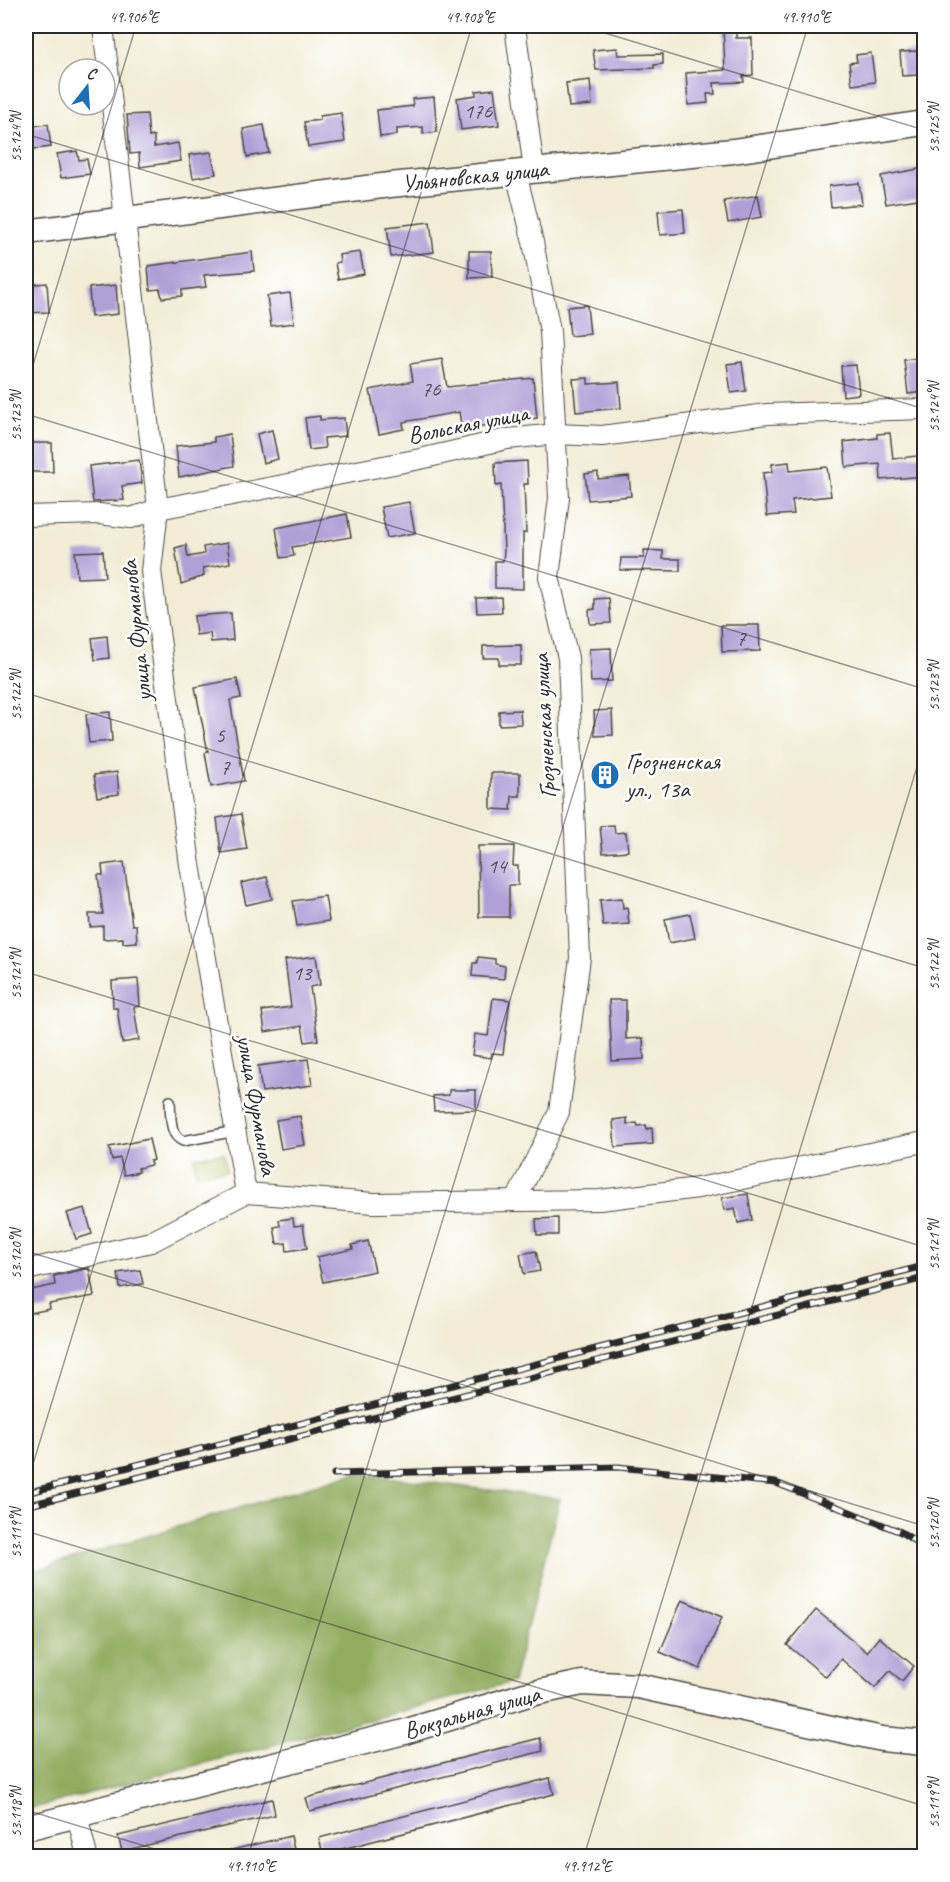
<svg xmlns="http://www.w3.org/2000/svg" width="950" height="1882" font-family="Caveat,sans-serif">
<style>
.green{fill:#b7c86a;stroke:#717a4a;stroke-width:1.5}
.forest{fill:#91ac5e;stroke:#5e6c44;stroke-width:1.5}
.building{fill:#b09ed6}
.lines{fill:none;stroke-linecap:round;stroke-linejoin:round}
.service-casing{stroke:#494845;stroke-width:12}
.minor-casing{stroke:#494845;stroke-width:22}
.tertiary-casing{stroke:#494845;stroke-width:27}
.service{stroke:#fff;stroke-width:9}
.minor{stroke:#fff;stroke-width:20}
.tertiary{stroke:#fff;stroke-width:24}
.rail-casing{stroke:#2b2b2b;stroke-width:7}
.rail{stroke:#fff;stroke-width:4.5;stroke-dasharray:14;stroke-linecap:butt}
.ticks{fill:none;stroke:#2b2b2b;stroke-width:1.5;stroke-opacity:0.45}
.labels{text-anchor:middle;stroke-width:5;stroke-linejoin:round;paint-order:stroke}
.number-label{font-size:21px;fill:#4c4856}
.street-label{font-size:24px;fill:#2b2b2b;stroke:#fff}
.poi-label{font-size:24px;fill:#2b2b2b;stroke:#fff;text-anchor:start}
.neatline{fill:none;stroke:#2b2b2b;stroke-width:2}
.ticks-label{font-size:15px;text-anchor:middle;fill:#2b2b2b}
</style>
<rect width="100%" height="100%" fill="#fff"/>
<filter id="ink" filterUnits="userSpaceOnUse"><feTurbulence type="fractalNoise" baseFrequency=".0167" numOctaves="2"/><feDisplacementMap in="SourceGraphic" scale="12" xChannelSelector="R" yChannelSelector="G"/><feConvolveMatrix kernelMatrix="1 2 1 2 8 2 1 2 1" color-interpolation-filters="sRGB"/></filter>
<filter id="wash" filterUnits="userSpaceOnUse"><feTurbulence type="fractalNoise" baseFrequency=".008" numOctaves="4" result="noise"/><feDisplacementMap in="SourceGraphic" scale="24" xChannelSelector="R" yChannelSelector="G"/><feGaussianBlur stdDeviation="1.35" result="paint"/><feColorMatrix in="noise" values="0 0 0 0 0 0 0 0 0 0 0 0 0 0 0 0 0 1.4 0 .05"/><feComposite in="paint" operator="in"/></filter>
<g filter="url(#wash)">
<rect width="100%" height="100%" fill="#f2ecd6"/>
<polygon class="green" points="224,1153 227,1170 196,1174 194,1157"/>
<polygon class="forest" points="354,1473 560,1499 513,1682 26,1810 26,1573"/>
<g id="blocks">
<g class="building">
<polygon points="723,26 736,26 736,38 752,38 753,75 743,76 744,82 714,83 715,94 707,94 708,103 688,105 686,73 725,70"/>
<polygon points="617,48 618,55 663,54 663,64 654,65 654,68 596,70 593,50"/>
<polygon points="917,51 919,75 902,76 900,52"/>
<polygon points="871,53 875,82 852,85 849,63 857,62 856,55"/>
<polygon points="590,80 592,105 569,107 566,83"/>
<polygon points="494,89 499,125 461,130 457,98 476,95 476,91"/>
<polygon points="434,97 437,132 423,134 423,127 397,129 397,135 380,137 377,110 413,106 412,99"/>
<polygon points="341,113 345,142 308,147 304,122 320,120 320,116"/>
<polygon points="147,114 149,137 154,136 154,147 178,143 181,161 140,167 139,153 130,154 127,115"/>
<polygon points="48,124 51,147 26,150 26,127"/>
<polygon points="264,125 269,153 247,157 243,129"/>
<polygon points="77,151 79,160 87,159 90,174 61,178 57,154"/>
<polygon points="211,152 216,174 193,178 189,155"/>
<polygon points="924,168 924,198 886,204 881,176"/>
<polygon points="859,183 862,204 831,207 829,186"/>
<polygon points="758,195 762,217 728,223 724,201"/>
<polygon points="683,209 685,233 660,235 658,211"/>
<polygon points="430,222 434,252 391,257 387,227"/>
<polygon points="469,251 491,251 492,277 469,278"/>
<polygon points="252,252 254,271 204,275 206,287 182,290 182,296 162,298 160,289 150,290 148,266"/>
<polygon points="360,252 364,274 338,279 335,263 340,262 339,255"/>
<polygon points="47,283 49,312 27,313 26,285"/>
<polygon points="116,285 118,314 91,317 89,288"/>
<polygon points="290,293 294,323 271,326 267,296"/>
<polygon points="587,305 590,334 570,336 567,307"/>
<polygon points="924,357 924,392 908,394 904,360"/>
<polygon points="442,359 447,387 533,378 537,418 462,429 459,412 403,422 404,429 379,434 370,390 413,381 410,364"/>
<polygon points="742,362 746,391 731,393 727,364"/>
<polygon points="856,365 859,394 843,396 841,366"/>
<polygon points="588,378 588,384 619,382 621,408 576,412 573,379"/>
<polygon points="320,416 320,420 344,418 346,436 324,438 325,448 309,450 305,418"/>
<polygon points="272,430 278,459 263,463 257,434"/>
<polygon points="890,433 893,459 924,455 924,476 881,480 880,464 846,467 844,442 877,438 877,434"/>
<polygon points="230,434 234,466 179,477 176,446 214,442 214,437"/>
<polygon points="26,443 52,443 53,472 26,472"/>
<polygon points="139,460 142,483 122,486 124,500 93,502 89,466"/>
<polygon points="527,461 528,484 524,484 526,533 523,533 523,589 495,588 495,561 503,561 504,551 501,485 496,486 495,463"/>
<polygon points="789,462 790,471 827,467 831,496 792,500 794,514 767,516 763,473 772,472 772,464"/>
<polygon points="598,472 598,479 629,476 631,496 588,500 585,474"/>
<polygon points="409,502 415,533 387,538 381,507"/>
<polygon points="347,514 351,537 292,547 294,556 281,558 276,528"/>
<polygon points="227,543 230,563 203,568 204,576 181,584 175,548 186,545 188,557 204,554 203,547"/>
<polygon points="644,550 663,551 663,559 680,559 680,571 620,570 621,558 644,558"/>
<polygon points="103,551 105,577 77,578 75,552"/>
<polygon points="501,597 502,612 477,613 476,598"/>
<polygon points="609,598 611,623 590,624 589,610 595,609 595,599"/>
<polygon points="231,613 233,640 211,642 210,633 196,635 194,616"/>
<polygon points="721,625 759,625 760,651 722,652"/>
<polygon points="107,636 109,658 95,660 92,638"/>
<polygon points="521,645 521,665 499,665 499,658 483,658 483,646"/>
<polygon points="611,648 612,681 591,682 589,649"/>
<polygon points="237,679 241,698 230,700 244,781 211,787 205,753 208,752 195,687"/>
<polygon points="520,710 521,724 499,725 499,711"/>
<polygon points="612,710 613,735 595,736 594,711"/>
<polygon points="110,712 112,741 89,743 86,714"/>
<polygon points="614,767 615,782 597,783 595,768"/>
<polygon points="117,772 119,794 97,797 94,775"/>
<polygon points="491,773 520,773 520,796 512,796 511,810 491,809"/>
<polygon points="241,814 247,849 221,853 217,818"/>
<polygon points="614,825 615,833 626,832 628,851 603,853 600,826"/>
<polygon points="478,846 514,846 513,866 518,866 518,885 509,885 509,917 479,917"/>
<polygon points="124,862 132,925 136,925 137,942 123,943 123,938 103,939 103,926 90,927 89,914 103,914 98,875 103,875 102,865"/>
<polygon points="267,877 272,899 246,905 241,883"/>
<polygon points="325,896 329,921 297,926 293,901"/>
<polygon points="622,898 623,908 627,907 629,924 603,926 600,900"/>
<polygon points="690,914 695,938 669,943 665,919"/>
<polygon points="316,956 320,985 310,987 318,1040 305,1042 302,1026 265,1032 262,1011 291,1007 285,960"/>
<polygon points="478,957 495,959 495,964 505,966 504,979 472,976 473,963 477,963"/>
<polygon points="138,979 140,1006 134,1007 139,1040 122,1043 117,1008 113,1008 112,981"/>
<polygon points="493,998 510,1000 503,1054 492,1053 491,1058 472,1055 475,1034 488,1036"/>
<polygon points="609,1000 626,1000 626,1039 643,1038 644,1059 612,1061"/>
<polygon points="308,1059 312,1085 262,1092 258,1066"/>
<polygon points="449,1090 476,1090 476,1110 434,1111 433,1096 449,1095"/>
<polygon points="300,1116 305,1145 281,1149 276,1120"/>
<polygon points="627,1118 627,1124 637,1123 638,1126 646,1125 647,1129 652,1128 653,1144 615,1147 613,1120"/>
<polygon points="149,1139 154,1160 150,1161 151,1165 138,1168 139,1172 124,1175 120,1158 112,1160 109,1147"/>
<polygon points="748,1194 752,1220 738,1223 735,1208 724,1210 722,1198"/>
<polygon points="85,1208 92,1234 76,1239 67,1213"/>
<polygon points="293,1218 294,1226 303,1225 307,1248 287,1251 286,1243 277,1244 274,1227 280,1226 279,1220"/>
<polygon points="558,1218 558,1235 537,1235 536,1219"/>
<polygon points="368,1241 375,1271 323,1282 317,1257 353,1249 352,1245"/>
<polygon points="536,1251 540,1271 524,1274 520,1254"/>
<polygon points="89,1268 94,1296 49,1304 50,1309 30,1313 26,1291 55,1285 54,1276"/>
<polygon points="140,1270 143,1284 120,1288 118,1273"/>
<polygon points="682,1600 722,1617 700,1669 660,1652"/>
<polygon points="816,1610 867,1652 879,1637 914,1666 902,1681 890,1671 875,1688 841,1659 826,1677 787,1645"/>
<polygon points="540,1738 543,1751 310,1811 306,1798"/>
<polygon points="550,1778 554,1794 323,1854 319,1838"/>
<polygon points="272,1799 275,1815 122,1851 118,1836"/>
<polygon points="291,1836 295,1854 283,1857 227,1857 227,1851"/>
</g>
</g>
</g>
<g filter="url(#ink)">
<use href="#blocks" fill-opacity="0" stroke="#494845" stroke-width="1.5"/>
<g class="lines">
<g class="service-casing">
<path id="service" d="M170 1101C171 1115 169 1136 183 1141L236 1131"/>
</g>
<g class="minor-casing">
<g id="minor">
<polyline points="103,26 158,509 151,571 190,865 246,1193"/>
<polyline points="515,26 534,170"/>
<polyline points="516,173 533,242 550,331 559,498 549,577 568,658 580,958 559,1112 516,1200"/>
<polyline points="26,516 99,514 131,518 158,509 420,459 507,439 556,434 602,436 767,414 924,409"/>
<polyline points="26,1270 151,1242 246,1193 374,1203 600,1200 698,1188 924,1142"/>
<polyline points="77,1815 87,1856"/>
</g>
</g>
<g class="tertiary-casing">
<g id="tertiary">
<polyline points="26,232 390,185 733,151 924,123"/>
<polyline points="26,1828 404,1732 525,1695 582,1683 638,1686 882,1739 924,1743"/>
</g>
</g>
<use href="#service" class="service"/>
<use href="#minor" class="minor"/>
<use href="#tertiary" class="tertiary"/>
<g class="rail-casing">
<g id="rail">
<polyline points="334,1474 618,1467 776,1483 901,1532 924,1547"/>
<polyline points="26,1493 924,1266"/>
<polyline points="26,1506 924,1278"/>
</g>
</g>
<use href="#rail" class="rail"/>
</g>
</g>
<path class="ticks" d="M582 26 924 130M26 134 924 409M26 388 136 26M26 414 924 689M26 693 924 968M26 972 924 1247M26 1251 924 1526M26 1487 472 26M26 1531 924 1806M26 1810 178 1856M248 1856 808 26M584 1856 924 744M920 1856 924 1843"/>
<defs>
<g id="building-disc" transform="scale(1.5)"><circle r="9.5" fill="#1f6fb2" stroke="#fff"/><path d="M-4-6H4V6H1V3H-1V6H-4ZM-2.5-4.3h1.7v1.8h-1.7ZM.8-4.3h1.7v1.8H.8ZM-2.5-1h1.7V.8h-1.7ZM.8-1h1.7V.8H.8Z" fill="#fff"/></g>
</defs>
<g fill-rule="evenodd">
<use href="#building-disc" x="605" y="775"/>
</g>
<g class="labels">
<g class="number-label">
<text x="478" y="118">176</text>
<text x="431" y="396">76</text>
<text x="741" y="645">7</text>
<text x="220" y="742">5</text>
<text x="225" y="774">7</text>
<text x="497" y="873">14</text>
<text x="302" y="980">13</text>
</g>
<g class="street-label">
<text transform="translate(475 176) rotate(-6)" y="8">Ульяновская улица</text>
<text transform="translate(468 424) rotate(-11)" y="8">Вольская улица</text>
<text transform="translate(136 631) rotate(-96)" y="8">улица Фурманова</text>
<text transform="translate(544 726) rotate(-93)" y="8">Грозненская улица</text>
<text transform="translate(257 1105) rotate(80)" y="8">улица Фурманова</text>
<text transform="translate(472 1712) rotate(-16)" y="8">Вокзальная улица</text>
</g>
<g class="poi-label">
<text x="626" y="769">Грозненская<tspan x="626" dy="28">ул., 13а</tspan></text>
</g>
</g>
<rect width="950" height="1882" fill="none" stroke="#fff" stroke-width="66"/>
<g transform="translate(87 87) rotate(17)"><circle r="28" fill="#ffffff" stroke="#aaaaaa" stroke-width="1.5"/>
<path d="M0-4.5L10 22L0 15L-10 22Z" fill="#1f6fb2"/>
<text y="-9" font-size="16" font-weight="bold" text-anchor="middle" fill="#2b2b2b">С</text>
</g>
<rect x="33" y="33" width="884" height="1816" class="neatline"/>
<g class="ticks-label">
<text x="134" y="22">49.906°E</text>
<text x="470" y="22">49.908°E</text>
<text x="806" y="22">49.910°E</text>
<text transform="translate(934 128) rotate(-90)" y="5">53.125°N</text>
<text transform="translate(16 137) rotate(-90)" y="5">53.124°N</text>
<text transform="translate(934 407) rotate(-90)" y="5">53.124°N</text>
<text transform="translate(16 416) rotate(-90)" y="5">53.123°N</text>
<text transform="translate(934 686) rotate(-90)" y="5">53.123°N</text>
<text transform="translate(16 695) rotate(-90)" y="5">53.122°N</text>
<text transform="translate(934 965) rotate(-90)" y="5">53.122°N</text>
<text transform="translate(16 974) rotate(-90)" y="5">53.121°N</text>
<text transform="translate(934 1245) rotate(-90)" y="5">53.121°N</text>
<text transform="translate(16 1254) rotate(-90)" y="5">53.120°N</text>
<text transform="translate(934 1524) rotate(-90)" y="5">53.120°N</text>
<text transform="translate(16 1533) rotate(-90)" y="5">53.119°N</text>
<text transform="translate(934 1803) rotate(-90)" y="5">53.119°N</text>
<text transform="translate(16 1812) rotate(-90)" y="5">53.118°N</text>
<text x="251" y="1871">49.910°E</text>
<text x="587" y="1871">49.912°E</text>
</g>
</svg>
